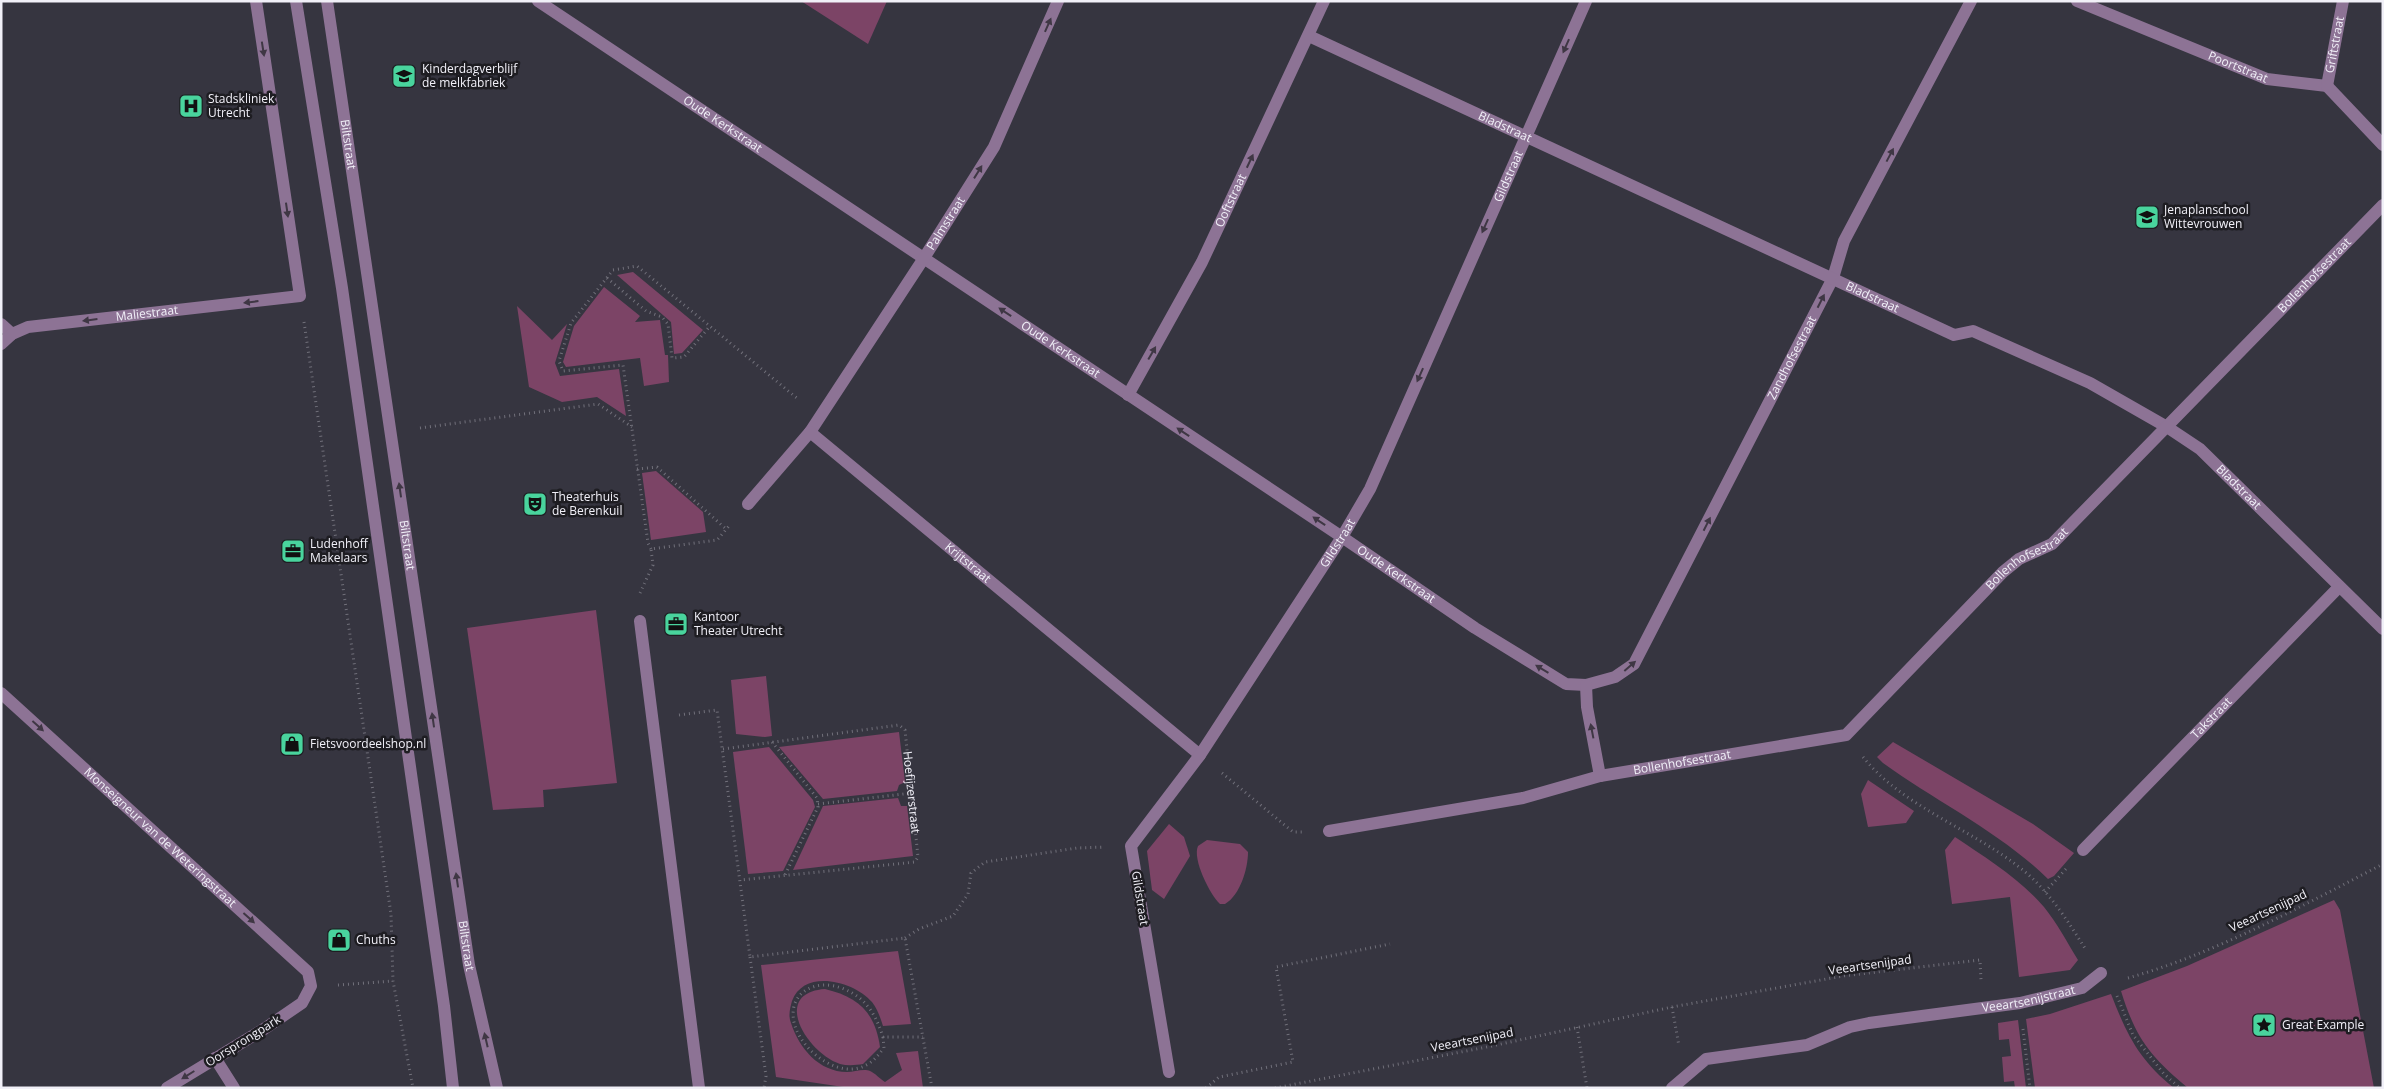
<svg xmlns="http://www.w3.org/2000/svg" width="2384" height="1089" font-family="'Open Sans',sans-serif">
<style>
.green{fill:#7c4466}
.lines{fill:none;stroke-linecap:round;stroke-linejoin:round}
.path{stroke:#71707a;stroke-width:3;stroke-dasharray:1 4;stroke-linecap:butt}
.minor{stroke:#8d7395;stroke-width:12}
.oneway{fill:#3f3744}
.labels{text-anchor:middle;stroke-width:5;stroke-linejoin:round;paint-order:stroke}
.street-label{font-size:12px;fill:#f1f0f8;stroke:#1e1d22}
.poi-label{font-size:12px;fill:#f1f0f8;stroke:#1e1d22;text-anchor:start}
</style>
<rect width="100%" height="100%" fill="#363540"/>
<g class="green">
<polygon points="801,1 887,1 868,44"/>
<polygon points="633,272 703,330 682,353 674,354 671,322 617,275"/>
<polygon points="604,287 640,316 635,322 660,320 665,355 668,355 669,382 644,386 640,358 566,367 563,362 574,326"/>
<polygon points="517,306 552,340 567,324 555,363 560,376 619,369 626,416 597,397 562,402 529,387"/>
<polygon points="656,471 703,512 706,532 651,540 642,473"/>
<polygon points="596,610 617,783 543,790 544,807 493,810 467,628"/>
<polygon points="766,676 772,736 765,737 736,734 731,680"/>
<polygon points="899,732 905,782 899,785 897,791 823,799 779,747"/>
<path d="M1893 742 2033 824 2074 853 2054 876 2048 879C2000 832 1937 802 1883 763L1877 757Z"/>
<polygon points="769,747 813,800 815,807 783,871 748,874 733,752"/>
<polygon points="1868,780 1914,811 1906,823 1868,827 1861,794"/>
<polygon points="898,798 901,806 907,806 913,856 793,870 823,806"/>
<polygon points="1169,824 1184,837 1190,856 1164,899 1152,890 1147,851"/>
<path d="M1955 837C1986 858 2019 878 2044 907 2057 923 2067 942 2078 960L2070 970 2019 977 2010 897 1952 904 1945 850Z"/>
<path d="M1207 840 1240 844 1248 852C1248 869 1240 895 1225 904H1220C1210 895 1192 859 1198 846Z"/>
<path d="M2334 900 2340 910 2374 1088H2188C2150 1056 2136 1039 2121 991L2187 966Z"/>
<path d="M898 951 911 1024 883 1026C880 1017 878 1010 872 1002 854 981 804 968 792 1001 790 1008 788 1016 791 1023 799 1048 819 1072 847 1072 854 1072 864 1068 870 1071 875 1073 880 1079 885 1082L902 1070 896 1053 918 1051 923 1088H850L776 1077 761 965Z"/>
<path d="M825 989C858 997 875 1012 880 1047L863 1064C856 1065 848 1066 840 1064 807 1053 770 993 825 989Z"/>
<path d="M2111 994C2127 1035 2139 1060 2174 1088H2035L2026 1019 2050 1014Z"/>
<polygon points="2018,1020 2026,1088 2015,1088 2014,1081 2004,1082 2002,1057 2011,1056 2009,1039 1999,1040 1998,1023"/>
</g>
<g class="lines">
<g class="path">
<polyline points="607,278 646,311 662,317 668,324 672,358 684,357 710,326"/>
<polyline points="304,322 391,914 393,981 413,1088"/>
<polyline points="420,428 598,404 632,427"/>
<polyline points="637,469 657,467 726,529"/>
<polyline points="651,549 648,543 623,365 563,371 559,361 571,323 613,270 637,266 798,399"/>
<polyline points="640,593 653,565 651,549 717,540 730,525"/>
<polyline points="679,715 717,710 750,957 905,938 932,1088"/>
<polyline points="772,742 817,798 818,807 785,875"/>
<path id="s1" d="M723 749 899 725 905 730 918 857 915 862 741 880"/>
<path d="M1863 757C1902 806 1971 829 2019 867 2047 888 2068 921 2086 950"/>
<polyline points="1222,773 1293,832 1302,832"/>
<polyline points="818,804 912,793"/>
<polyline points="2045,892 2066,869"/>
<polyline points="905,938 919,929 953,916 968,894 971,873 985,862 1077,848 1105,847"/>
<polyline points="750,957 766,1076 764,1088"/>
<path d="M2128 978C2214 954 2304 905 2383 864"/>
<polyline points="338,985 393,981"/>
<polyline points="2117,996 2133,1035 2164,1074 2180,1088"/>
<polyline points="1672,1007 1679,1046"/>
<polyline points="1577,1027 1587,1088"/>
<polyline points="2023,1029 2030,1088"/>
<path d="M883 1037 884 1048C879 1054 875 1060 868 1064 841 1081 803 1052 795 1026 785 993 816 977 844 989 866 998 876 1015 883 1037H923"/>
<polyline points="1206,1088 1219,1077 1293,1062 1276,967 1390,944"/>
<polyline points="1275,1088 1492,1046 1672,1007 1843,976 1980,960 1981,980"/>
</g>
<g class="minor">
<polyline points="296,1 342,288 444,1006 453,1088"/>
<path id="s2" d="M327 1 469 965 497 1088"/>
<path id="s3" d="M538 1 1342 537 1475 628 1566 684 1586 685 1615 677 1634 664 1833 278 1844 241 1971 1"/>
<path id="s4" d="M2077 1 2267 79 2327 86 2383 145"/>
<path id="s5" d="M1309 36 1954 335 1973 331 2090 383 2167 427 2200 449 2383 629"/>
<path id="s6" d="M2327 86 2343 1"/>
<polyline points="1,324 12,334"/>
<path id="s7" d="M1 344 12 334 28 327 300 296 256 1"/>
<path id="s8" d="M1128 395 1202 262 1324 1"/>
<path id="s9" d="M810 432 924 258 994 147 1058 1"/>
<path id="s10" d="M748 504 810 432 1200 755"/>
<polyline points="640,621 699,1088"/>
<polyline points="1586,685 1587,707 1600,776"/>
<path id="s11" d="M1 693 308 972 311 986 302 1003 264 1029 167 1088"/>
<path id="s12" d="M1329 831 1523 798 1600 776 1846 735 2003 572 2019 559 2052 544 2383 205"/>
<path id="s13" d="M2083 850 2339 587"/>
<polyline points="215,1058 234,1088"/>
<path id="s14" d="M1169 1072 1131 846 1200 755 1342 537 1370 489 1586 1"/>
<path id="s15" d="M1672 1088 1706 1059 1807 1045 1850 1027 1869 1023 2020 1003 2082 988 2101 973"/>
</g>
</g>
<defs><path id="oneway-solid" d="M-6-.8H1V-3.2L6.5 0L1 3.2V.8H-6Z" transform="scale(1.25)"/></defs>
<g class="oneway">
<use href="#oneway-solid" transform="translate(1048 25) rotate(-66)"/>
<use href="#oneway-solid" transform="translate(1566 46) rotate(114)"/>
<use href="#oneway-solid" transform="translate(263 49) rotate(81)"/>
<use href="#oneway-solid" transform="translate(1890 155) rotate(-62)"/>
<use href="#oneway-solid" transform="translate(1250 161) rotate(-65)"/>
<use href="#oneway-solid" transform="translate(978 172) rotate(-58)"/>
<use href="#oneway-solid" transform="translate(287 210) rotate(82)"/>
<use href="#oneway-solid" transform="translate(1485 226) rotate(114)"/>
<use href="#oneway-solid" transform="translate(1821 301) rotate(-63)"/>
<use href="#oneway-solid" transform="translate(251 302) rotate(173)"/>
<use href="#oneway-solid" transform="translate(1005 312) rotate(-146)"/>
<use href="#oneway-solid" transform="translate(90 320) rotate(173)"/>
<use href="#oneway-solid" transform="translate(1152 353) rotate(-60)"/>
<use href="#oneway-solid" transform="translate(1420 375) rotate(114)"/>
<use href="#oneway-solid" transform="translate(1183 432) rotate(-146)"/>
<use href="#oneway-solid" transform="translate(400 490) rotate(-98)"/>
<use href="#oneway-solid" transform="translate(1319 521) rotate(-146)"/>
<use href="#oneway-solid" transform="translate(1707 524) rotate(-63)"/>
<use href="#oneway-solid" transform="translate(1630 666) rotate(-41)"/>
<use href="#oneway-solid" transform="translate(1542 669) rotate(-149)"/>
<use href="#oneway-solid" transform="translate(433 720) rotate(-98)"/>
<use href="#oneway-solid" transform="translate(38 726) rotate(42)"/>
<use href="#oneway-solid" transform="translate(1592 731) rotate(-101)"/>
<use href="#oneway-solid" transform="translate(457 880) rotate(-98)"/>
<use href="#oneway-solid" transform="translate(249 918) rotate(42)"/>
<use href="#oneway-solid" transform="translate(486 1040) rotate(-103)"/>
<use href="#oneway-solid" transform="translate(188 1075) rotate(148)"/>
</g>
<defs>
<g id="school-square" transform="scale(1.25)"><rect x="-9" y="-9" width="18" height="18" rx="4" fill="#49d49d" stroke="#1e1d22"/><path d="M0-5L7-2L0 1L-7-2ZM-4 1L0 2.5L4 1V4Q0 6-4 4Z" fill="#111"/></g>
<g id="hospital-square" transform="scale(1.25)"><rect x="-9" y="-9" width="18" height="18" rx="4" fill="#49d49d" stroke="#1e1d22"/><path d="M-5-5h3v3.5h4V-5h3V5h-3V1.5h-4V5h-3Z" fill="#111"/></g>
<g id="theatre-square" transform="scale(1.25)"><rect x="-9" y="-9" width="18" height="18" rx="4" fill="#49d49d" stroke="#1e1d22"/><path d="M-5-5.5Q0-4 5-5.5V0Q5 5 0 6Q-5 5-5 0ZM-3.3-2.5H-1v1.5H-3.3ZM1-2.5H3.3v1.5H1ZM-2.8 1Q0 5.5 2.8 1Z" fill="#111"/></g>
<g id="office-square" transform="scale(1.25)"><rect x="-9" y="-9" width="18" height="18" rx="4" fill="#49d49d" stroke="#1e1d22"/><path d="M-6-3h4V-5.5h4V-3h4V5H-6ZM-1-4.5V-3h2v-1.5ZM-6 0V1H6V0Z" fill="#111"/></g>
<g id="shop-square" transform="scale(1.25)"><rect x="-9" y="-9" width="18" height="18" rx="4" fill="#49d49d" stroke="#1e1d22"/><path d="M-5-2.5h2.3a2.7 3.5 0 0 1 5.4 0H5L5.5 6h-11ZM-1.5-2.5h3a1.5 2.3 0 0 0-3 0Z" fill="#111"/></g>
<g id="sight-square" transform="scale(1.25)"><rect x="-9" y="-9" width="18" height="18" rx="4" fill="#49d49d" stroke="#1e1d22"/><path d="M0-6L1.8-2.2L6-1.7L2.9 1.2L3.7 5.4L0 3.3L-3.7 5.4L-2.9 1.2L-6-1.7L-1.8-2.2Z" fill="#111"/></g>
</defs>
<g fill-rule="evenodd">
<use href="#school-square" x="404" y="76"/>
<use href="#hospital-square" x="191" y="106"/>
<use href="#school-square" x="2147" y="217"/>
<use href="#theatre-square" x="535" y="504"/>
<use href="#office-square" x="293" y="551"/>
<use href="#office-square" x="676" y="624"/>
<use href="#shop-square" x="292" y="744"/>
<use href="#shop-square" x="339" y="940"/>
<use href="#sight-square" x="2264" y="1025"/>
</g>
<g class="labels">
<g class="street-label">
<text dy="4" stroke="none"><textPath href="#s6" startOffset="42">Griftstraat</textPath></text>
<text dy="4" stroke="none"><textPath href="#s4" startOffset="174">Poortstraat</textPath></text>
<text dy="4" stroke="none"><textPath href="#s3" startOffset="222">Oude Kerkstraat</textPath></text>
<text dy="4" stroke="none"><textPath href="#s5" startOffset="216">Bladstraat</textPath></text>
<text dy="4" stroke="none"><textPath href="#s2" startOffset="145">Biltstraat</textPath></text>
<text dy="4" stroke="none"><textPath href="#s14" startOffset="1001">Gildstraat</textPath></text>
<text dy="4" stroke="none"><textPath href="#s8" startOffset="220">Ooftstraat</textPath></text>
<text dy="4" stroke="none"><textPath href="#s9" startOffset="249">Palmstraat</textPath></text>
<text dy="4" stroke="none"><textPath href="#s12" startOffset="1185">Bollenhofsestraat</textPath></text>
<text dy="4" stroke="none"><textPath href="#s5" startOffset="621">Bladstraat</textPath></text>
<text dy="4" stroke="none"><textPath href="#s7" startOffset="152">Maliestraat</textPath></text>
<text dy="4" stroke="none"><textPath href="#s3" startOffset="628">Oude Kerkstraat</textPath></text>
<text dy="4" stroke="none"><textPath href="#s3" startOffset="1652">Zandhofsestraat</textPath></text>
<text dy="4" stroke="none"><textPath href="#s5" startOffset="1041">Bladstraat</textPath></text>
<text dy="4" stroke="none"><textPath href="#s14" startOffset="596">Gildstraat</textPath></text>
<text dy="4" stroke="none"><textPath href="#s2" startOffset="550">Biltstraat</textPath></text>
<text dy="4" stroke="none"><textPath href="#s12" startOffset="780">Bollenhofsestraat</textPath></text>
<text dy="4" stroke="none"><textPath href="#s10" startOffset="300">Krijtstraat</textPath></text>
<text dy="4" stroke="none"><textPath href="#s3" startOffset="1032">Oude Kerkstraat</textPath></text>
<text dy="4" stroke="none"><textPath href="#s13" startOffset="184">Takstraat</textPath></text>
<text dy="4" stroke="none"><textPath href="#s12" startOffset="360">Bollenhofsestraat</textPath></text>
<text dy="4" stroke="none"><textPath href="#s1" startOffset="248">Hoefijzerstraat</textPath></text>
<text dy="4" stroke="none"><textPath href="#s11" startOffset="215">Monseigneur van de Weteringstraat</textPath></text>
<text transform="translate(1140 898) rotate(81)" y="4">Gildstraat</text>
<text transform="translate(2268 911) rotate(-25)" y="4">Veeartsenijpad</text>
<text dy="4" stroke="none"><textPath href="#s2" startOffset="955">Biltstraat</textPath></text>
<text transform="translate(1870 965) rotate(-8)" y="4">Veeartsenijpad</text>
<text dy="4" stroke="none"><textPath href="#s15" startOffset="374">Veeartsenijstraat</textPath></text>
<text transform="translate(1472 1040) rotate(-11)" y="4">Veeartsenijpad</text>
<text transform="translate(243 1041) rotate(-32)" y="4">Oorsprongpark</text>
</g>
<g class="poi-label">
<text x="422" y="73">Kinderdagverblijf<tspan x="422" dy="14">de melkfabriek</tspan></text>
<text x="208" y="103">Stadskliniek<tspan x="208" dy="14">Utrecht</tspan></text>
<text x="2164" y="214">Jenaplanschool<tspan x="2164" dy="14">Wittevrouwen</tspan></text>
<text x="552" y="501">Theaterhuis<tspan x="552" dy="14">de Berenkuil</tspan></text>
<text x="310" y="548">Ludenhoff<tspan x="310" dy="14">Makelaars</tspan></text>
<text x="694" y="621">Kantoor<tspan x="694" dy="14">Theater Utrecht</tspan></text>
<text x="310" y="748">Fietsvoordeelshop.nl</text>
<text x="356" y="944">Chuths</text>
<text x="2282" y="1029">Great Example</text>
</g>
</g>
<rect width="2384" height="1089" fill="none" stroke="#f1f0f8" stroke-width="5"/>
</svg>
